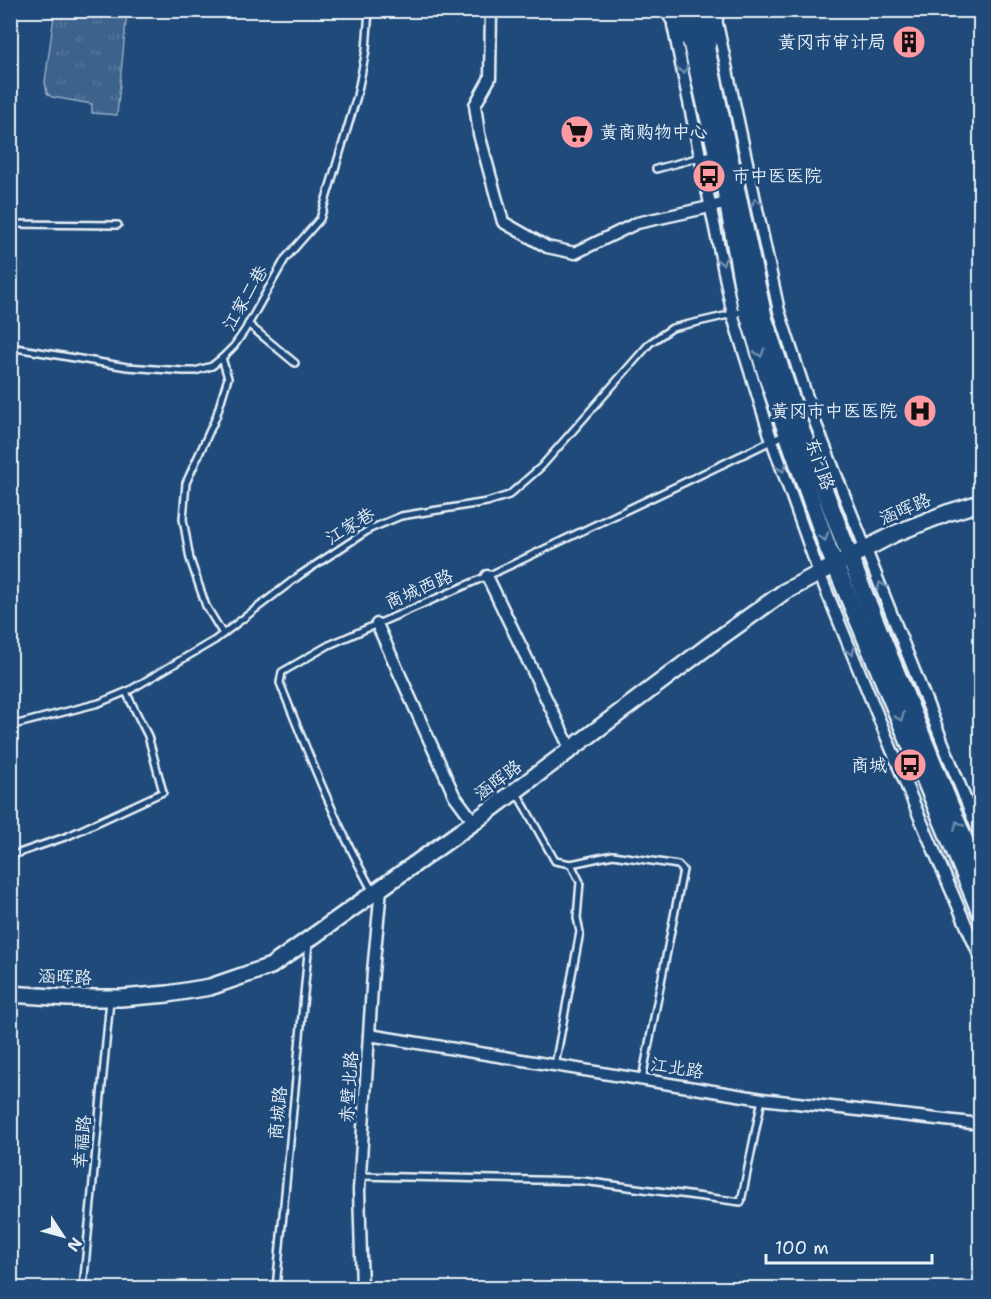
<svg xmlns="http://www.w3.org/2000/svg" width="991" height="1299" font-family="'Shantell Sans','LXGW WenKai TC',sans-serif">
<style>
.grass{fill:url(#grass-tufts);stroke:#92aac2;stroke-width:1.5}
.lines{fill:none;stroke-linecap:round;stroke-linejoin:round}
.lane-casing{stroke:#e8f1f8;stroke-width:10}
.street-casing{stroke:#e8f1f8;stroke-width:15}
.secondary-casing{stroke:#e8f1f8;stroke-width:20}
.primary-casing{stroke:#e8f1f8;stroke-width:21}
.lane{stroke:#1f4a7a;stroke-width:5}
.street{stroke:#1f4a7a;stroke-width:10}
.secondary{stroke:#1f4a7a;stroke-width:15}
.primary{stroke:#1f4a7a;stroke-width:16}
.oneway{stroke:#6f8dac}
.labels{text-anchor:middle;stroke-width:6;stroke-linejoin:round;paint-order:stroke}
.poi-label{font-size:18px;fill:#e8f1f8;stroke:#1f4a7a;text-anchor:end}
.street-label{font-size:18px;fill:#e8f1f8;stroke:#1f4a7a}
</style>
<defs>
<pattern id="grass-tufts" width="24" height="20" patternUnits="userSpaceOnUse" patternTransform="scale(1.5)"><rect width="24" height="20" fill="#3c628c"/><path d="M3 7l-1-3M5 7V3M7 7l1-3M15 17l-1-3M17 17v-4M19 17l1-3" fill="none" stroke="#58799d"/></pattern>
</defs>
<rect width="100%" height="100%" fill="#1f4a7a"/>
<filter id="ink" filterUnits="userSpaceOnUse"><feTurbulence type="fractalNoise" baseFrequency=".0167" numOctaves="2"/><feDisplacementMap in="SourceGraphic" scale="12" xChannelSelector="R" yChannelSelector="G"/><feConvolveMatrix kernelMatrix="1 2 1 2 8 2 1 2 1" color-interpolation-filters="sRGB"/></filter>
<g filter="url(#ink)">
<polygon class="grass" points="28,11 127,11 117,115 92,113 92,104 52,97 47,93 45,82 54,16"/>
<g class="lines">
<g class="lane-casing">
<g id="lane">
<polyline points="656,169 715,153"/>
<polyline points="10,224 118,225"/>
<polyline points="248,324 295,363"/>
<polyline points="10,347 127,367 183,371 195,371 212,366 222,358"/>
<polyline points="223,634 206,606 190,559 183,519 186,483 216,417 228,378 222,358 234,346 245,330 285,259 320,219 357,96 366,50 369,10"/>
<polyline points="10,726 99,703 130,690 215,640 300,575 370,529 401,516 487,502 509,495 541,467 650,343 672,328 746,311"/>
<polyline points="517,793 555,861 571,864 613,855 678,865 683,870 642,1079"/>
<polyline points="10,856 68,836 163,792 148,736 126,692"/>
<path d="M373 892C336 825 308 753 280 683L282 672 329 645 494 573 786 434"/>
<polyline points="555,1065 580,932 577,918 580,882 571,864"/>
<polyline points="360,1176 583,1181 741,1202 762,1099"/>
<polyline points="83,1288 110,1000"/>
<polyline points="276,1288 309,942"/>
</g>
</g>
<g class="street-casing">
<g id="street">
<polyline points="491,10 490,78 475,105 479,134 503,222 547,247 575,253 637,223 728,203"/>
<polyline points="716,19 779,311 815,422 980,836"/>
<polyline points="673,25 734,320 770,435 819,573 917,811 980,957"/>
<polyline points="487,576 571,750"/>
<polyline points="377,624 454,795 474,822"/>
<polyline points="369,1035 762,1099 980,1124"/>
<polyline points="362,1288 359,1190 373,972 381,889"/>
</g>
</g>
<g class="secondary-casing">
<polyline id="secondary" points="10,994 67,998 121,998 168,994 210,987 271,966 474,822 711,644 784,592 894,534 947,513 980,503"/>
</g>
<g class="primary-casing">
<g id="primary">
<polyline points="669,10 685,36"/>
<polyline points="684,10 727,197 747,310 767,376 828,548 980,911"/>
<polyline points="698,10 764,319 802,432 863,591 980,879"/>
<polyline points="707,45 716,10"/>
</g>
</g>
<use href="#lane" class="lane"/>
<use href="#street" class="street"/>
<use href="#secondary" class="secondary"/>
<use href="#primary" class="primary"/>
</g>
<defs><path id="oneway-chevron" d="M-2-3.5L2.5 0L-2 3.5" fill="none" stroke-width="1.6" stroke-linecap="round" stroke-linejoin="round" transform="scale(1.5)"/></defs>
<g class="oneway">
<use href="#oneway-chevron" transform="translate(683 70) rotate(78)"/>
<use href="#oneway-chevron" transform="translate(756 202) rotate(-102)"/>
<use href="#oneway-chevron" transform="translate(722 261) rotate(78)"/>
<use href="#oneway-chevron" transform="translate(760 353) rotate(73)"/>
<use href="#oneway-chevron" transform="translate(782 468) rotate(71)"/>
<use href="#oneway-chevron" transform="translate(824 537) rotate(71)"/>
<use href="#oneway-chevron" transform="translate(881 586) rotate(-112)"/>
<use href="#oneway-chevron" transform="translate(851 651) rotate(68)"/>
<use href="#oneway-chevron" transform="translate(900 717) rotate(68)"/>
<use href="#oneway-chevron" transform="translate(958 825) rotate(-112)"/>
</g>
</g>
<defs>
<g id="building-disc" transform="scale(1.725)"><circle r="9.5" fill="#ff9aa2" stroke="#1f4a7a"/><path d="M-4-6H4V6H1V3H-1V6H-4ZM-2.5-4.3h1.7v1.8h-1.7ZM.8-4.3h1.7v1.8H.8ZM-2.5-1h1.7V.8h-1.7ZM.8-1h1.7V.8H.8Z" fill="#111"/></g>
<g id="supermarket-disc" transform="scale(1.725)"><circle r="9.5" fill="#ff9aa2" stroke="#1f4a7a"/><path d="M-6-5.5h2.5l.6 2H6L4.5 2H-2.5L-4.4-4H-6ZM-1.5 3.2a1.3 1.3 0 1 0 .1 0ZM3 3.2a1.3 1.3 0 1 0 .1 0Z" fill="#111"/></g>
<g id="bus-disc" transform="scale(1.725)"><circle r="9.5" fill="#ff9aa2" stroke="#1f4a7a"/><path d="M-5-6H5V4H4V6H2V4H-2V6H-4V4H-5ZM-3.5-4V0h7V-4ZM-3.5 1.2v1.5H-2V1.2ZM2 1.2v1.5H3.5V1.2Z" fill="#111"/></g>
<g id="hospital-disc" transform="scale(1.725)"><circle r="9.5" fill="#ff9aa2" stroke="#1f4a7a"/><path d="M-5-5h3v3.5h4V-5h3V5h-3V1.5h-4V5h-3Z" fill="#111"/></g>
</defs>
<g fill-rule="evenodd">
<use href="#building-disc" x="909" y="42"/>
<use href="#supermarket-disc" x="577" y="132"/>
<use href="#bus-disc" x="709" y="176"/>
<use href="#hospital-disc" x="920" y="411"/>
<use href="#bus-disc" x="910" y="765"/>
</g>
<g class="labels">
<g class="poi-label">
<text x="886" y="48">黄冈市审计局</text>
<text x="600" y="138" text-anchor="start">黄商购物中心</text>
<text x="732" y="182" text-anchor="start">市中医医院</text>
<text x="897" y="417">黄冈市中医医院</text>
<text x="887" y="771">商城</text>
</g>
<g class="street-label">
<text transform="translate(245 298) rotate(-60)" y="6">江家二巷</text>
<text transform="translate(820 464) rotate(71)" y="6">东门路</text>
<text transform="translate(905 509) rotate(-23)" y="6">涵晖路</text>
<text transform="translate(350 526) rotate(-31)" y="6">江家巷</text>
<text transform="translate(419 589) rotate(-24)" y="6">商城西路</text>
<text transform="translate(498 780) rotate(-37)" y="6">涵晖路</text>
<text transform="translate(65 977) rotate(2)" y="6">涵晖路</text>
<text transform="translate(677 1068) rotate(9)" y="6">江北路</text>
<text transform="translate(349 1087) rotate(-86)" y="6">赤壁北路</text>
<text transform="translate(278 1113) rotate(-85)" y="6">商城路</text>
<text transform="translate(82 1142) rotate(-85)" y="6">幸福路</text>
</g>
</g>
<rect width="991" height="1299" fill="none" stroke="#1f4a7a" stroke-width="36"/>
<rect x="18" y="18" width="955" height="1263" fill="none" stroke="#e8f1f8" stroke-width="2" filter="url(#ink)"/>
<g transform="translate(63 1236) rotate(126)" stroke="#1f4a7a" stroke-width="4.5" paint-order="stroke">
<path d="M0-4.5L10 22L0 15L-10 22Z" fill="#e8f1f8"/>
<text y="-9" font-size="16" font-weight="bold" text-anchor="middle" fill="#e8f1f8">N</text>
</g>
<path d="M766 1254v9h166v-9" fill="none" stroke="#e8f1f8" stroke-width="3"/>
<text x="775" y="1254" font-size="18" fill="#e8f1f8" stroke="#1f4a7a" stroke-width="4.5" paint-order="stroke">100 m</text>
</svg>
